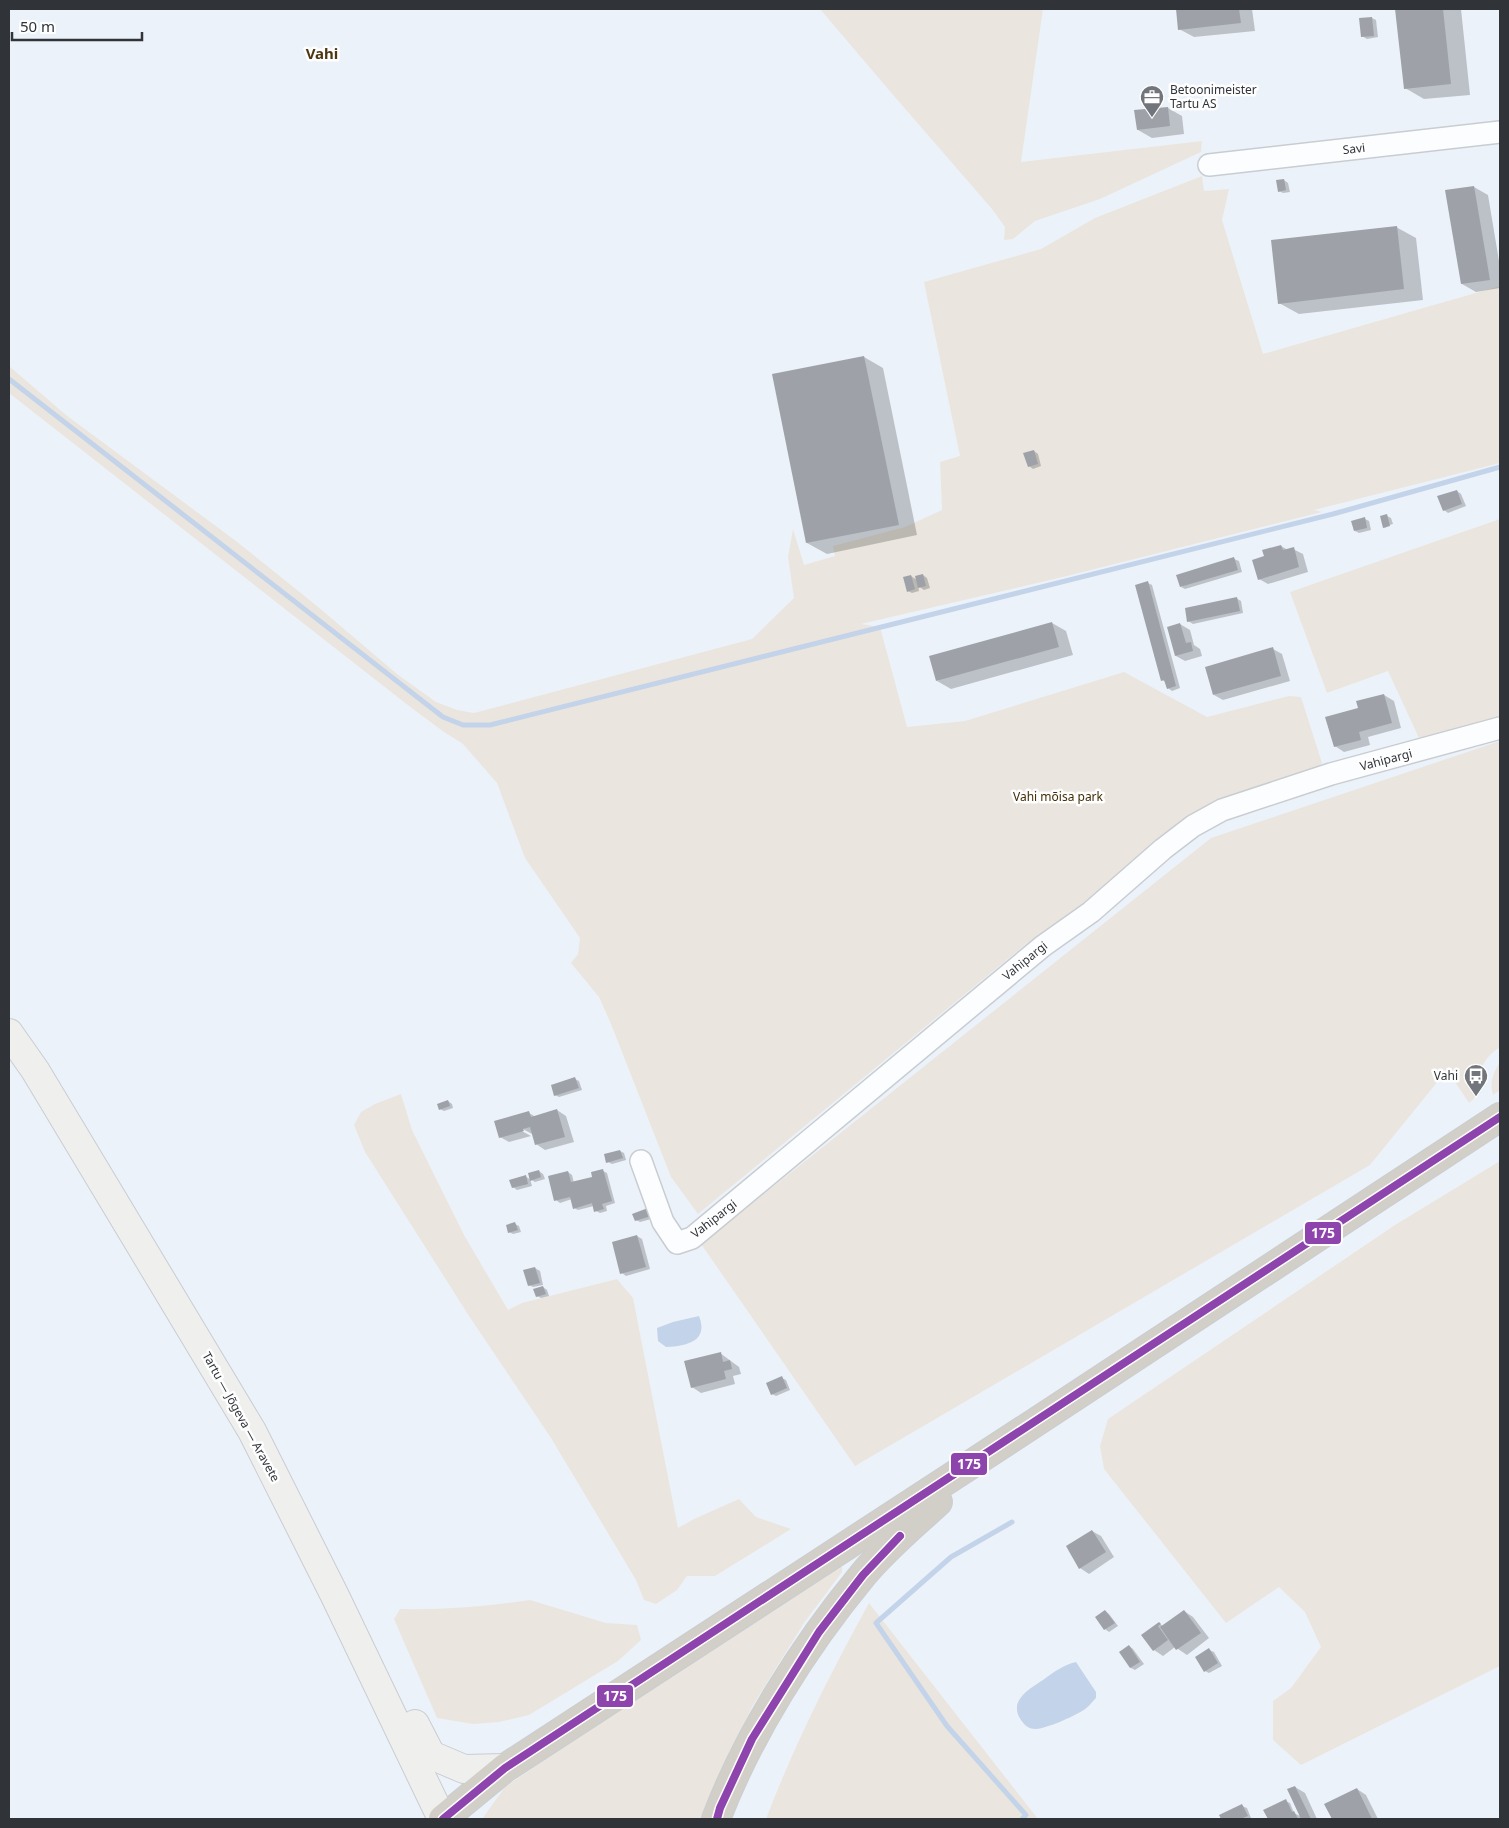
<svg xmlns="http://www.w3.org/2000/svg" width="1509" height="1828" font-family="'Noto Sans',sans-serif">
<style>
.green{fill:#eae6df}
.water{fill:#c3d3e9}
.shadow{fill:#0003}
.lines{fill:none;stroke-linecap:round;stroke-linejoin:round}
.stream{stroke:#c3d3e9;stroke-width:5}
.building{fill:#9ea2a8}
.street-casing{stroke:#c9cdd2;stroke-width:24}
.secondary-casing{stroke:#c9cdd2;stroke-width:30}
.highway-casing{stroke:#caced1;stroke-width:30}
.street{stroke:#fcfdfe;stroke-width:21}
.secondary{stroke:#efefee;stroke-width:28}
.highway{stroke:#d2cec8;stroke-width:28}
.bus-1-casing{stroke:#fefefe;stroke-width:11}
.bus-1{stroke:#8e44ad;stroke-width:8}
.labels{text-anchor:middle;stroke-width:5;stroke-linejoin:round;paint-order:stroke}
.poi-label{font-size:12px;fill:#303439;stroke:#fefefe;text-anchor:start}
.street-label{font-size:12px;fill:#303439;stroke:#fefefe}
.park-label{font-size:12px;fill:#412c05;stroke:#fefefe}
.quarter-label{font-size:15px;font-weight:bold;fill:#4d3713;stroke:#fefefe}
.line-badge{stroke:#fefefe;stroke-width:2}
.badge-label{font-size:14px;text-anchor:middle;font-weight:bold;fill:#fff}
</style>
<rect width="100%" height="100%" fill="#ecf2f9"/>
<g class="green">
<polygon points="820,9 1043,9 1021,162 1202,141 1201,152 1100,199 1035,221 1013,239 1004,240 1005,227 992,209 888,89"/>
<polygon points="1202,176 1204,191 1229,189 1222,220 1263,354 1500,286 1500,463 1314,510 1322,512 1067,576 861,624 880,627 907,727 965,721 1124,672 1207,717 1289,696 1301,697 1322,763 1315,772 1236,797 1064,922 1027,943 698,1214 671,1177 611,1024 599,997 571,963 578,954 580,938 525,858 497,783 463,744 444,732 409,706 9,393 9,366 66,415 236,541 317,606 397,674 436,702 457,710 474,713 752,639 794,598 788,557 793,529 804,565 835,556 833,546 905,527 942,510 940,462 960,456 924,282 1041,249 1095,218"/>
<polygon points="1500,519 1500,721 1426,741 1419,738 1388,671 1327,693 1290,592"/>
<path d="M1500 741V1047C1483 1058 1477 1072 1481 1092L1469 1103 1447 1070 1370 1165 855 1466 701 1244 1211 838Z"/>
<path d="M1500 1062V1090L1493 1095C1489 1083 1493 1073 1500 1062Z"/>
<polygon points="401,1094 412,1130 464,1235 508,1310 522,1303 617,1279 633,1298 678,1528 694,1519 739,1499 756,1517 791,1529 715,1576 687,1576 677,1590 656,1604 644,1600 636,1580 551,1438 469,1316 365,1152 354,1125 361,1112 375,1104"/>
<polygon points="1500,1161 1500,1666 1301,1765 1273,1740 1273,1701 1291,1688 1321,1647 1305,1612 1279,1587 1226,1623 1104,1469 1100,1446 1108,1419 1395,1225"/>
<polygon points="839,1567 842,1567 842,1572 804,1623 752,1707 701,1819 482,1819 505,1787 686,1663"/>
<path d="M530 1600 606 1623 637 1625 641 1640 618 1661 529 1715 499 1722 473 1724 437 1718 394 1619 400 1609C444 1610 487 1606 530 1600Z"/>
<path d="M869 1603 1038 1819H766C795 1743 830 1674 869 1603Z"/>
</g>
<g class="water">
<path d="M699 1316C709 1341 687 1346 666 1347L658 1341 657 1328 673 1322Z"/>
<path d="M1076 1662 1096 1692V1698C1092 1702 1088 1708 1082 1711 1072 1717 1048 1728 1036 1729 1029 1729 1025 1726 1021 1720 1008 1701 1029 1689 1043 1680 1054 1672 1063 1665 1076 1662Z"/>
</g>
<g class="shadow">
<polygon points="1177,9 1252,9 1255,31 1194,37 1179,29"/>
<polygon points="1397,9 1461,9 1470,95 1424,99 1405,88"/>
<polygon points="1372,18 1376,20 1378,37 1367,39 1362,36"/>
<polygon points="1168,108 1182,116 1184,134 1152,138 1138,130"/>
<polygon points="1284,180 1288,183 1290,192 1283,193 1279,191"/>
<polygon points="1474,187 1488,195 1500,267 1500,288 1476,292 1462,284"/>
<polygon points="1396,227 1416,238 1423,300 1299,314 1279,303"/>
<polygon points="864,357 883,368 917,535 827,554 807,543"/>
<polygon points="1034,451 1038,454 1041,466 1033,469 1029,466"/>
<polygon points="1457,491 1461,494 1466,506 1448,513 1444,510"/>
<polygon points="1387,516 1391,518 1393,524 1386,526 1386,528 1384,527"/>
<polygon points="1365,519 1369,521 1371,530 1359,533 1355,531"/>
<polygon points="1281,546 1288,550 1293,549 1303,554 1308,572 1268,584 1259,579 1265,557"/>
<polygon points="1234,559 1239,561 1242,572 1185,589 1181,587"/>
<polygon points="923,575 927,578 930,588 924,590 918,586 919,591 912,593 908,591 911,576 917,580"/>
<polygon points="1148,583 1152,585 1180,688 1172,691 1168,688 1166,682 1162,680"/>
<polygon points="1236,598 1241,601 1243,613 1193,624 1188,621"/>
<polygon points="1052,623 1066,631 1073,655 951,689 937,681"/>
<polygon points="1180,624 1190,630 1194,645 1200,649 1202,656 1185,661 1176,656"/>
<polygon points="1273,649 1282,654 1290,681 1223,700 1214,695"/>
<polygon points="1384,695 1394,701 1401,728 1368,737 1370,745 1344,752 1335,746 1360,709"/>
<polygon points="575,1079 579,1081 582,1090 559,1097 555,1095"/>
<polygon points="448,1101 452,1104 453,1108 444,1111 440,1109"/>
<polygon points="557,1110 566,1116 574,1142 545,1150 536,1144 534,1135 519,1127 518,1129 531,1136 509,1142 500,1137 529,1113 536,1117"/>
<polygon points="620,1151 624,1153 626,1160 612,1164 608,1162"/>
<polygon points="539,1171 543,1174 545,1179 535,1182 530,1179 532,1186 517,1190 513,1187 525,1176 531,1180"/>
<polygon points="603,1171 607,1173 615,1203 606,1206 607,1211 600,1213 596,1211 594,1206 578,1210 574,1208 572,1199 560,1203 556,1200 568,1172 572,1175 574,1183 594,1178"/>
<polygon points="648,1209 655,1218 640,1222 636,1220"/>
<polygon points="515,1224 519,1226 521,1232 513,1234 509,1232"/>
<polygon points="637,1236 642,1239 650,1269 626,1276 622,1273"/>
<polygon points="535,1268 540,1271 543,1285 533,1287 529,1285"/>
<polygon points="543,1287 547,1290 549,1296 541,1298 537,1296"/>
<polygon points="720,1353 739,1367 741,1374 733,1376 735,1384 701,1393 692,1387"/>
<polygon points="782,1378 786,1380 790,1390 776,1396 772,1394"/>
<polygon points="1092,1531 1101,1536 1114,1557 1089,1574 1080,1568"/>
<polygon points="1105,1611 1109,1614 1118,1626 1109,1632 1105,1629 1097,1617"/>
<polygon points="1184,1611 1193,1617 1209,1638 1187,1655 1175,1647 1163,1656 1154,1650 1143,1635 1159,1623 1163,1626"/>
<polygon points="1129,1646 1133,1649 1144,1664 1135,1670 1131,1668 1121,1652"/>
<polygon points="1209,1650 1214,1652 1222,1666 1209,1673 1205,1671"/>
<polygon points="1295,1787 1305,1793 1317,1819 1269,1819 1265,1810 1285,1801 1290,1803 1294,1813 1302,1817"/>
<polygon points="1357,1789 1366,1795 1378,1819 1333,1819 1326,1804"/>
<polygon points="1242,1806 1247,1808 1251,1818 1223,1819 1221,1816"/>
</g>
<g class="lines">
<g class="stream">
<polyline points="9,379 443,717 463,725 490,725 1333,514 1500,467"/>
<polyline points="1012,1522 951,1557 876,1623 947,1726 1026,1815 1022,1819"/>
</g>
</g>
<g class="building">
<polygon points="1176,9 1239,9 1241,23 1178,30"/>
<polygon points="1395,9 1443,9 1451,84 1404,89"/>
<polygon points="1372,17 1374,36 1361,37 1359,18"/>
<polygon points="1168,107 1170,126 1137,130 1134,110"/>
<polygon points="1284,179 1286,190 1278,192 1276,180"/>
<polygon points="1474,186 1490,280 1461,284 1445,190"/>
<polygon points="1397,226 1404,289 1278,304 1271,240"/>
<polygon points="864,356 899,525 806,543 772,374"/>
<polygon points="1034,450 1038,464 1028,467 1023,453"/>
<polygon points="1457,490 1462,504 1443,511 1437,496"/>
<polygon points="1387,514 1390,526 1383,528 1380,516"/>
<polygon points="1365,517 1367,528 1354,531 1351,521"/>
<polygon points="1281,545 1283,550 1294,547 1299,567 1258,580 1252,560 1264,556 1262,550"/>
<polygon points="1234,557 1238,570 1180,587 1176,575"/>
<polygon points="923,574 926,586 918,588 915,576"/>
<polygon points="911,575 915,589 907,592 903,577"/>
<polygon points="1148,581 1176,686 1167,689 1164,680 1161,681 1135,585"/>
<polygon points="1237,597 1240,611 1187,622 1185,608"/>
<polygon points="1052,622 1059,647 936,681 929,656"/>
<polygon points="1180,623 1186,643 1191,642 1193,651 1175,656 1167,627"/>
<polygon points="1273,647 1281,676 1213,695 1205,667"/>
<polygon points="1384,694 1392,723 1359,732 1361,740 1334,747 1325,717 1358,708 1356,701"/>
<polygon points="575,1077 579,1088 554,1096 551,1085"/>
<polygon points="448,1100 450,1106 439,1110 437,1104"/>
<polygon points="557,1109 565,1137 535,1145 530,1127 523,1129 524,1131 499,1138 494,1121 529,1111 531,1117"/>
<polygon points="620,1150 623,1158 606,1163 604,1154"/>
<polygon points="603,1169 612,1201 602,1204 604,1209 594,1212 592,1203 573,1209 570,1197 554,1201 548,1176 568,1171 571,1182 592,1177 591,1172"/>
<polygon points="539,1170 541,1177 530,1181 528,1173"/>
<polygon points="526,1175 528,1184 512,1188 509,1180"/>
<polygon points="648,1208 651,1216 635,1221 632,1214"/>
<polygon points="515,1222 518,1230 508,1233 506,1225"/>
<polygon points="637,1235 646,1267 620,1274 612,1242"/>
<polygon points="535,1267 540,1283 528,1286 523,1270"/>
<polygon points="543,1286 546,1294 536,1297 533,1289"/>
<polygon points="721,1352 723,1362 730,1360 732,1369 724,1371 726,1379 691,1388 684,1361"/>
<polygon points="782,1376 787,1388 771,1395 766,1383"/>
<polygon points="1092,1530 1106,1552 1079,1569 1066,1546"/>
<polygon points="1105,1610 1115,1623 1104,1630 1095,1617"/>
<polygon points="1184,1610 1201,1633 1176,1650 1160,1627"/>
<polygon points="1159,1622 1161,1624 1158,1626 1168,1640 1153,1651 1141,1635"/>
<polygon points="1129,1645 1140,1662 1130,1668 1119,1652"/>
<polygon points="1209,1648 1218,1663 1204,1672 1195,1657"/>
<polygon points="1295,1786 1311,1819 1301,1819 1287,1789"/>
<polygon points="1357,1788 1372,1819 1332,1819 1324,1804"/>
<polygon points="1286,1799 1292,1812 1294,1811 1298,1819 1268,1819 1263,1810"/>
<polygon points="1242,1804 1248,1816 1240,1819 1221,1819 1219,1815"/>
</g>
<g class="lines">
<g class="street-casing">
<g id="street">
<polyline points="1209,165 1500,132"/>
<polyline points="641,1161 663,1222 677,1243 692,1238 1043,946 1091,912 1163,849 1193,826 1222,810 1331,774 1500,728"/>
</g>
</g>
<g class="secondary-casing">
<g id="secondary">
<polyline points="9,1033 35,1070 252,1431 335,1596 442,1819"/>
<polyline points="415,1724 431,1755 464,1769 505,1768"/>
</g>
</g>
<g class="highway-casing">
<g id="highway">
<polyline points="443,1819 505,1768 1036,1422 1500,1117"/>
<path d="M716 1819C748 1735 804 1646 862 1576 884 1549 912 1526 938 1502"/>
</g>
</g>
<use href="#street" class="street"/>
<use href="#secondary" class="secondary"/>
<use href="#highway" class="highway"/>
<g class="bus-1-casing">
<g id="bus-1">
<polyline points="443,1819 505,1768 1500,1117"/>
<polyline points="717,1819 720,1808 752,1739 819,1632 863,1575 900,1536"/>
</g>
</g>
<use href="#bus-1" class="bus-1"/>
</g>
<defs>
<g id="office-pin" transform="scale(1.25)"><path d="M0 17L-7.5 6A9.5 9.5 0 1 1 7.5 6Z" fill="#72767c" stroke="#fefefe"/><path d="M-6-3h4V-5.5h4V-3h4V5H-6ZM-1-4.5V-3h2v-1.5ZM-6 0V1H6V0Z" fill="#fff"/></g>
<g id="bus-pin" transform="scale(1.25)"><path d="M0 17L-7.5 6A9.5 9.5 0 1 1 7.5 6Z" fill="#72767c" stroke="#fefefe"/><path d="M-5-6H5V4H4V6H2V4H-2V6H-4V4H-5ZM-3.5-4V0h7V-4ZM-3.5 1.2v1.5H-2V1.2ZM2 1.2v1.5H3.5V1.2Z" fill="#fff"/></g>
</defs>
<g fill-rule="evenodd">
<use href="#office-pin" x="1152" y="97"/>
<use href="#bus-pin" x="1476" y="1076"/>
</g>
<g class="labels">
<g class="poi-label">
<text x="1170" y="94">Betoonimeister<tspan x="1170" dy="14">Tartu AS</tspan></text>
<text x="1458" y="1080" text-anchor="end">Vahi</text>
</g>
<g class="street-label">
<text transform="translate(1354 149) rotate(-7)" y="4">Savi</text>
<text transform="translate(1386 760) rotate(-15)" y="4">Vahipargi</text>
<text transform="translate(1025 961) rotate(-39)" y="4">Vahipargi</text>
<text transform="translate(714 1219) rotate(-38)" y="4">Vahipargi</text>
<text transform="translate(241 1417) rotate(61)" y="4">Tartu — Jõgeva — Aravete</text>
</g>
<g class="park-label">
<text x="1058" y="801">Vahi mõisa park</text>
</g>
<g class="quarter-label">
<text x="322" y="59">Vahi</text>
</g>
</g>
<g class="line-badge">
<rect x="1304" y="1221" width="38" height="24" rx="5" fill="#8e44ad"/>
<rect x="950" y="1452" width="38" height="24" rx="5" fill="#8e44ad"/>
<rect x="596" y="1684" width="38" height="24" rx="5" fill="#8e44ad"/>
</g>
<g class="badge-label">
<text x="1323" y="1238">175</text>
<text x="969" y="1469">175</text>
<text x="615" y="1701">175</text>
</g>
<rect width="1509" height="1828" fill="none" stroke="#303439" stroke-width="20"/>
<path d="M12 32v8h130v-8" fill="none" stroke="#303439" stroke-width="2.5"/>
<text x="20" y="32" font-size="15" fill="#303439" stroke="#fefefe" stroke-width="4" paint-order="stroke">50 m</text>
</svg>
